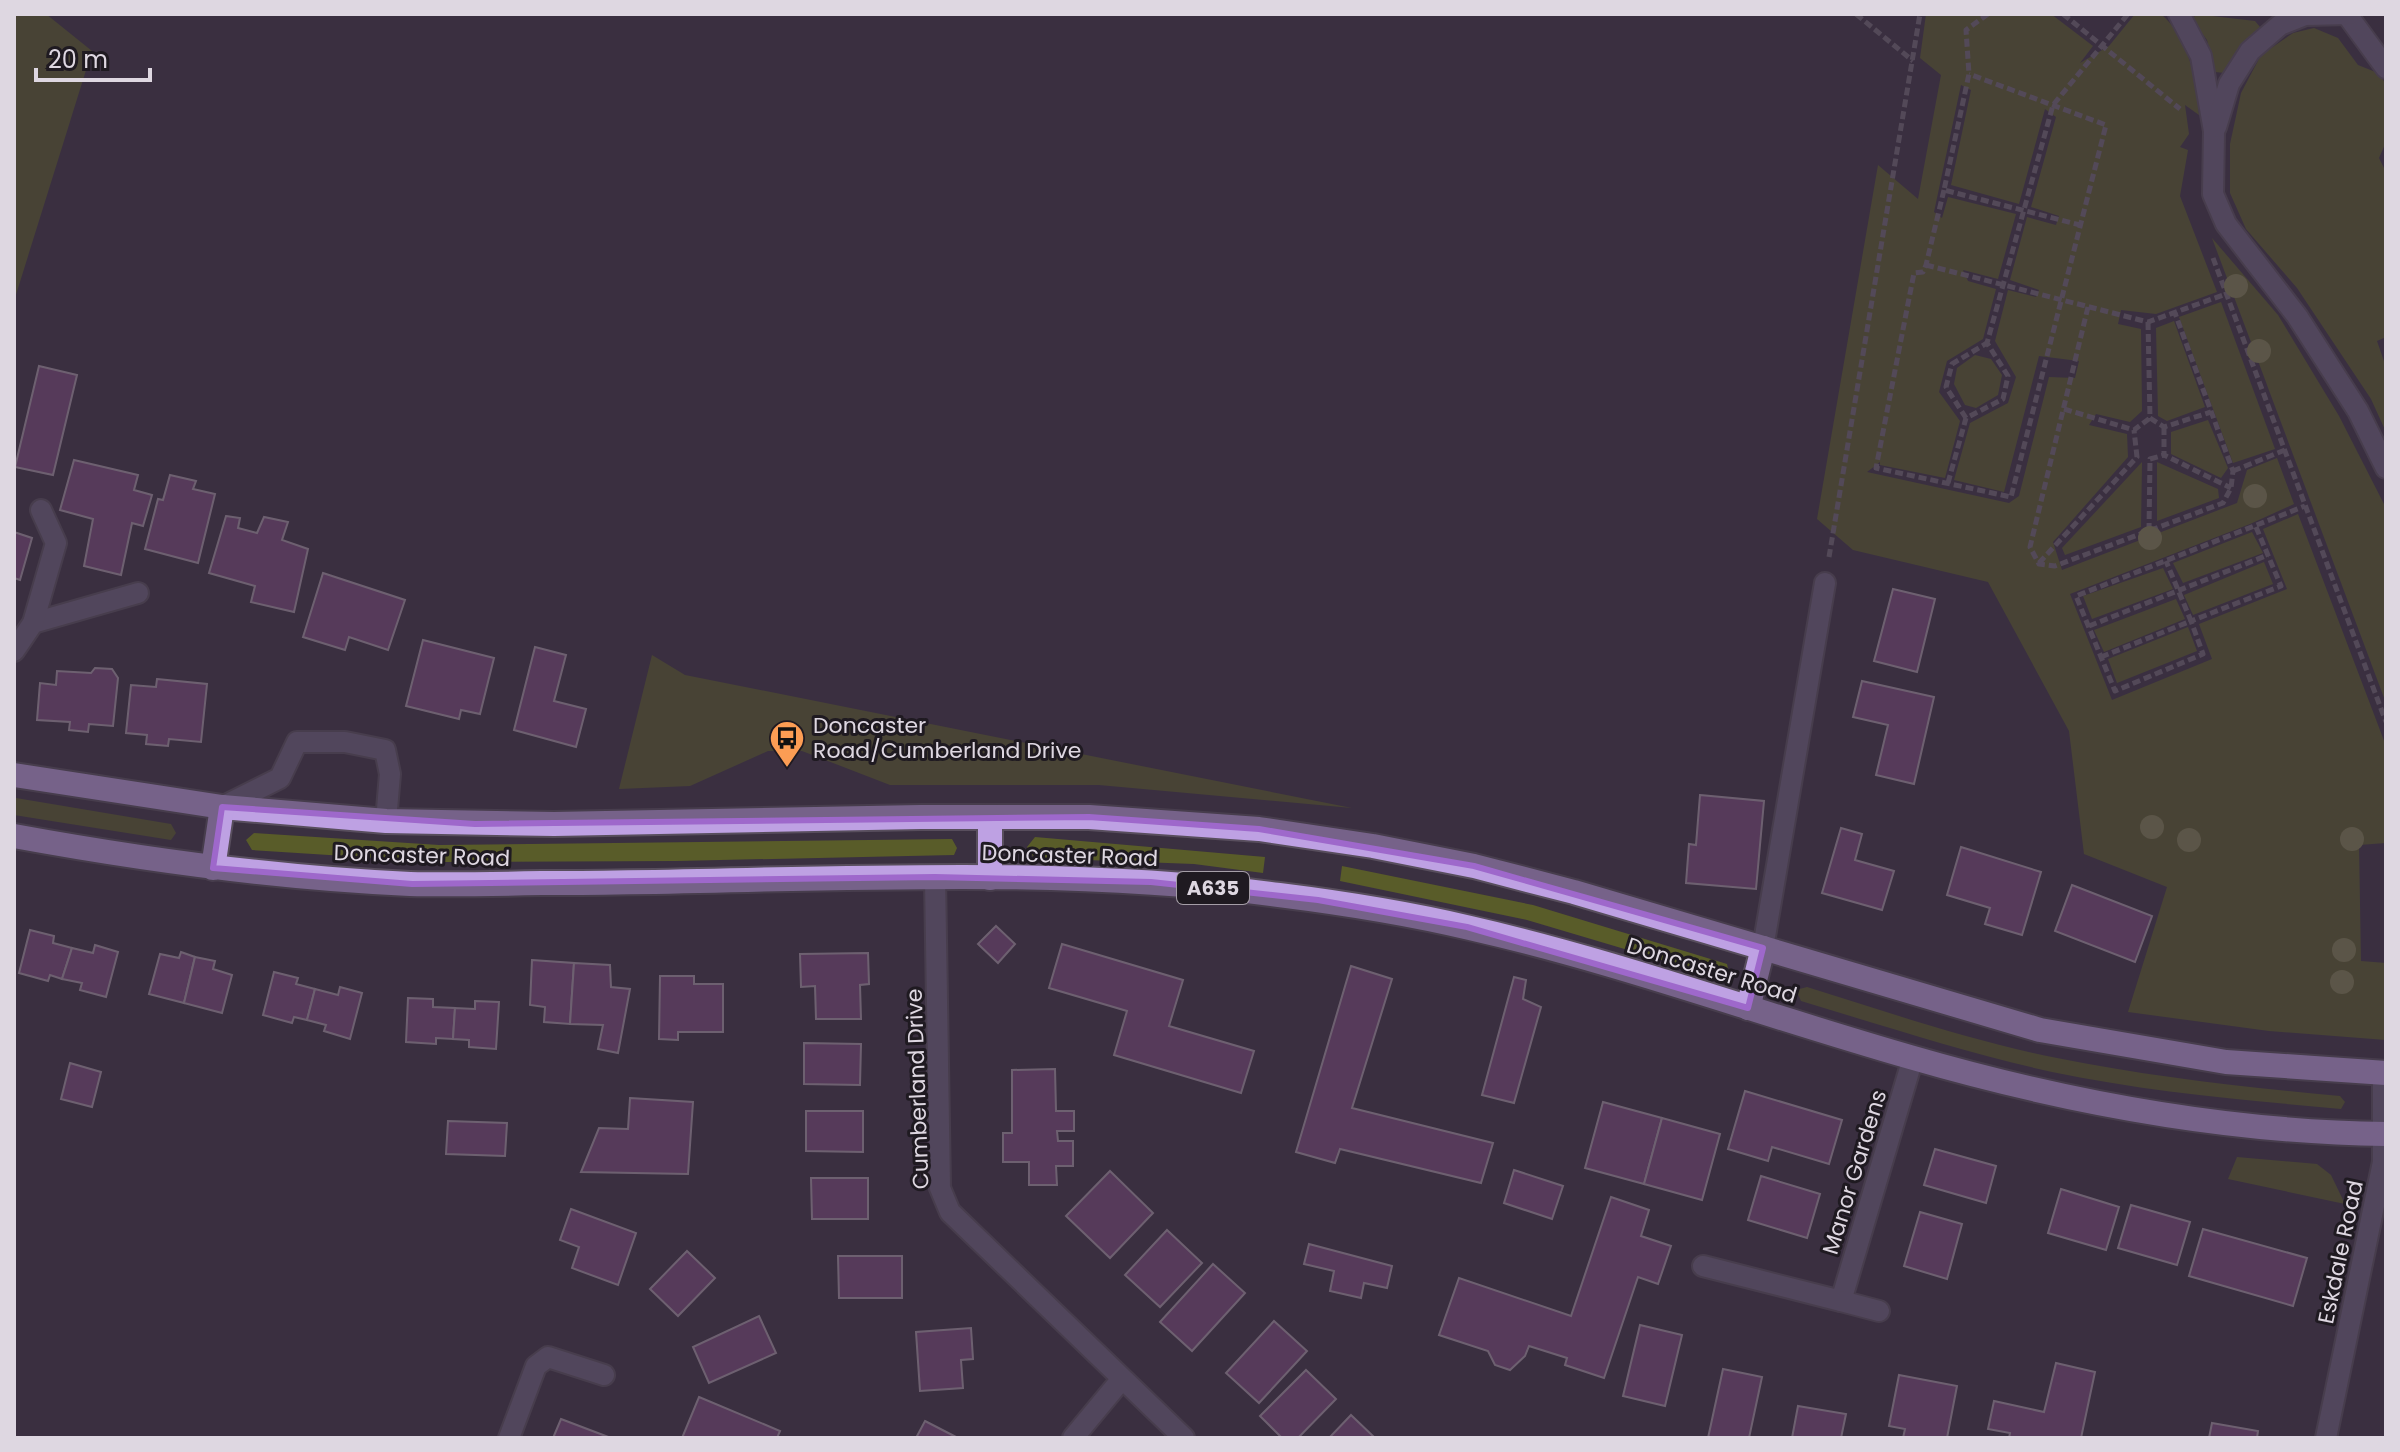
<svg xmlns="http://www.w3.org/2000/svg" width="2400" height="1452" font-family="Poppins,sans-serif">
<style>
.green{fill:#595c29;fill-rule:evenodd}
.building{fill:#79487a;stroke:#ac9cac;stroke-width:2}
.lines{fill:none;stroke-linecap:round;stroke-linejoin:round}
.lane-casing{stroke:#584e5d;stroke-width:24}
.street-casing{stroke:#584e5d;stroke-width:24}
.highway-casing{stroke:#584e5d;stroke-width:28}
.path{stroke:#726977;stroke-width:5;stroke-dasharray:8 4;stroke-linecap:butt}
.lane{stroke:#6e637e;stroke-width:20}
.street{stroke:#6e637e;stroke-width:20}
.highway{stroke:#bea1e3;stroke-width:24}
.tree{fill:#838352}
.marked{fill:none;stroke:#9e68cb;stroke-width:6;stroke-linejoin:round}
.labels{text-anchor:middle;stroke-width:6;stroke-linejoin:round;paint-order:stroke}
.shield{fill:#1f1a21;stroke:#a59ea7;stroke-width:2}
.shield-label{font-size:20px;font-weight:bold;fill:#ded7e1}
.poi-label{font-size:22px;fill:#ded7e1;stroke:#1f1a21;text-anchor:start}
.street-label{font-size:22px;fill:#ded7e1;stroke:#1f1a21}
</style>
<rect width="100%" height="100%" fill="#3a3040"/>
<g class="green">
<polygon points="14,14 46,14 92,51 14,301"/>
<path d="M1926 14 2030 16 2051 14 2093 46 2080 63 2109 46 2135 14H2161C2189 38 2197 81 2199 115L2185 105 2189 134 2180 147 2188 150 2180 196 2217 292 2156 314 2121 310 2118 324 2141 329 2142 411 2130 422 2096 414 2089 425 2127 434 2128 457 2053 542 2062 570 2237 503 2247 470 2277 458 2294 504 2250 524 2070 594 2112 700 2212 659 2199 624 2287 589 2263 529 2298 514 2386 746V843L2359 845 2361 961 2386 963V1040L2269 1031 2128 1012 2167 887 2084 854 2069 731 1988 582 1853 550 1817 519 1878 165 1918 199 1941 75 1920 58ZM1961 85 1971 90 1951 185 2019 204 2045 109 2056 117 2031 207 2059 216 2056 225 2027 217 2010 280 2039 290 2036 297 2008 290 1995 341 2016 377 2008 403 1970 423 1954 480 2004 492 2039 356 2079 361 2075 378 2049 377 2019 496 2009 503 1867 472 1880 462V465L1945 478 1960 421 1939 392 1947 361 1983 339 1996 289 1968 281 1963 270 1998 279 2016 214 1948 197 1942 218 1934 212Z"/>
<polygon points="2195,14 2255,21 2260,27 2240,47 2225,73 2215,72 2207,40 2193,21"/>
<polygon points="2314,28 2338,38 2358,65 2378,73 2386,84 2386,142 2379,158 2386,172 2386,337 2377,341 2386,367 2386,432 2371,399 2297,288 2246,229 2230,193 2230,144 2241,93 2261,55 2293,33"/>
<polygon points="2212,238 2278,315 2339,416 2386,508 2386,703"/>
<polygon points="2221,302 2275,449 2233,463 2179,317"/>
<polygon points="2174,321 2205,407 2167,421 2158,416 2156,328"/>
<polygon points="1975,355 1991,359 2002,375 1998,395 1976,408 1965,405 1954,384 1957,368"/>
<polygon points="2208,420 2228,468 2221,478 2171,454 2171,432"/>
<polygon points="2142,462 2141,527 2065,555 2062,548"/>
<polygon points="2157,462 2218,489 2219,498 2157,521"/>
<polygon points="2252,532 2263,553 2183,583 2173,563"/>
<polygon points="2264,562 2273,584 2193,615 2184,595"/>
<polygon points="2163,568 2173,589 2092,619 2083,596"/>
<polygon points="2176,599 2185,619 2104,652 2094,630"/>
<polygon points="2188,627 2197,651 2117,683 2108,659"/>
<polygon points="652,655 685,675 1352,808 1099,785 890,785 802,751 768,751 690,786 619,789"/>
<polygon points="16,798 171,824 176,833 171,840 14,815"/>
<polygon points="254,833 439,845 952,839 957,848 954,855 676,861 439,862 252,850 246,840"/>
<polygon points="1035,837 1265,857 1263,873 1194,864 1034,858 1027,847"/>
<polygon points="1342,866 1533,905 1727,964 1729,973 1722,978 1527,920 1340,881"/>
<path d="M1807 987C1890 1013 1972 1041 2057 1058 2151 1077 2245 1087 2340 1096L2345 1102 2341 1109C2244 1100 2148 1092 2052 1072 1967 1053 1884 1026 1801 1001L1796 990Z"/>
<polygon points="2237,1157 2317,1164 2331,1175 2345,1204 2228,1179"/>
</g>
<g class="building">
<polygon points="39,366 77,375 53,475 15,467"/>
<polygon points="74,460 138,475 134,490 152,495 143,526 132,523 121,575 84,566 93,519 60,510"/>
<polygon points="170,475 196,481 193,489 215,494 198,563 145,549 158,499 163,500"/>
<polygon points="226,516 240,518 238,528 257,533 264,517 288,522 282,540 308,549 294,612 251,602 255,586 209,573"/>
<polygon points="14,532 32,538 20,580 14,578"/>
<polygon points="323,573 405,600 388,650 349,637 345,650 303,637"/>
<polygon points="1893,589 1935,599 1917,672 1874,661"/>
<polygon points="423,640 494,658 480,714 461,710 459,719 406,706"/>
<polygon points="535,647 566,655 554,701 586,709 576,747 514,730"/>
<polygon points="95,668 112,669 118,678 113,726 89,724 88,732 69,730 70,722 37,720 40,683 56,685 57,671 91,673"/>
<polygon points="157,679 207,684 201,742 169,739 168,746 146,744 147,735 126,733 131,685 156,687"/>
<polygon points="1862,681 1934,697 1914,784 1876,775 1888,725 1853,717"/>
<polygon points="1700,795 1764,801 1756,889 1686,883 1689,844 1696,845"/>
<polygon points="1841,828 1862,834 1855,860 1894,871 1882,910 1822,893"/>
<polygon points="1961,847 2041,872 2022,935 1985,924 1990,908 1947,895"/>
<polygon points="2072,885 2152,916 2135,962 2055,931"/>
<polygon points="996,926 1015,944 998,963 978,944"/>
<polygon points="30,930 54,936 53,943 72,948 62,979 50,975 48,981 19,973"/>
<polygon points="1062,944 1183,980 1169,1026 1254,1051 1241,1093 1114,1055 1127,1011 1049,988"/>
<polygon points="95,945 118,952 106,997 80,990 82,983 62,979 72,948 93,953"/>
<polygon points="181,952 195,957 184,1003 149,994 160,954 179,958"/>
<polygon points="868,953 869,984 860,985 861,1019 816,1019 815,986 801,987 800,954"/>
<polygon points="195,957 215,961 213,969 232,975 222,1013 184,1003"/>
<polygon points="532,960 574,963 570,1024 544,1022 545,1007 530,1005"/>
<polygon points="574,963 610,965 611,987 630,989 618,1053 598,1049 603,1025 570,1024"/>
<polygon points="1351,966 1392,979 1352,1108 1493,1143 1481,1183 1340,1149 1335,1163 1296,1152"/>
<polygon points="274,972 298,978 296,984 315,989 307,1020 294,1017 292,1023 263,1015"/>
<polygon points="660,976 694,976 694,984 723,984 723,1032 678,1032 678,1040 659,1039"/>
<polygon points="1514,977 1526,980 1523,999 1541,1007 1514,1103 1482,1095"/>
<polygon points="340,987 362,993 350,1039 324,1031 326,1025 307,1020 315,989 338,995"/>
<polygon points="408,998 433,999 433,1007 455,1008 453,1039 436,1038 436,1044 406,1042"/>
<polygon points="475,1001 499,1002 496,1049 469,1047 469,1040 453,1039 455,1008 475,1009"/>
<polygon points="804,1043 861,1044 860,1085 804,1084"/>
<polygon points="70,1063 101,1072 92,1107 61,1099"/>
<polygon points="1055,1069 1056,1111 1074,1111 1074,1131 1057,1131 1058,1141 1073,1141 1073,1166 1056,1166 1057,1185 1029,1185 1029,1162 1003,1162 1003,1133 1012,1133 1012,1070"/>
<polygon points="1745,1091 1842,1120 1829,1164 1772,1147 1768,1161 1728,1149"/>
<polygon points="630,1098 693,1102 688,1174 581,1172 599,1128 628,1129"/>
<polygon points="1603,1102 1662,1118 1644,1184 1585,1168"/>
<polygon points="806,1111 863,1111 863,1152 806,1151"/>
<polygon points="1662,1118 1720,1134 1702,1200 1644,1184"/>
<polygon points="448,1121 507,1123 505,1156 446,1154"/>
<polygon points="1935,1149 1996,1166 1986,1203 1924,1185"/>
<polygon points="1514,1170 1563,1186 1552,1219 1504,1203"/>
<polygon points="1110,1171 1153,1213 1110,1258 1066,1216"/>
<polygon points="1761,1176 1820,1194 1807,1238 1748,1220"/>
<polygon points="811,1178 868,1178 868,1219 812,1219"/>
<polygon points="2061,1189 2119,1207 2106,1250 2048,1233"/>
<polygon points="1611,1197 1649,1210 1641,1236 1671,1246 1658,1284 1638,1277 1604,1378 1565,1365 1567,1358 1529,1346 1525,1356 1510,1370 1495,1365 1488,1351 1439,1335 1459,1278 1571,1316"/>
<polygon points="2131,1205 2190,1222 2177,1265 2118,1248"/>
<polygon points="571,1209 636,1233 618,1285 572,1268 579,1247 560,1240"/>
<polygon points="1920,1212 1962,1224 1947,1279 1904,1266"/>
<polygon points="2203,1229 2307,1258 2293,1306 2189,1276"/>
<polygon points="1167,1230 1202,1263 1160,1307 1125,1275"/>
<polygon points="1309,1244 1392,1266 1387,1288 1364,1283 1361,1298 1330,1291 1334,1271 1304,1264"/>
<polygon points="687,1251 715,1278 678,1316 650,1289"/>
<polygon points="838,1256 902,1256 902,1298 839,1298"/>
<polygon points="1213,1264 1245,1293 1192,1351 1160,1322"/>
<polygon points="759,1316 776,1353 709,1383 693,1347"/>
<polygon points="1274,1321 1307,1351 1259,1403 1226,1373"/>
<polygon points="1640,1325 1682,1335 1665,1406 1623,1396"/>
<polygon points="971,1328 973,1359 961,1360 963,1388 920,1391 916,1332"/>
<polygon points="2056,1363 2095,1372 2081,1438 2009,1438 2010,1433 1988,1429 1994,1401 2044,1412"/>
<polygon points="1723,1369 1762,1377 1749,1438 1708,1438"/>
<polygon points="1306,1370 1336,1399 1298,1438 1282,1438 1260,1416"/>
<polygon points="1899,1375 1957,1386 1947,1438 1903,1438 1905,1429 1889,1426"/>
<polygon points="699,1397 780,1431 777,1438 682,1438"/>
<polygon points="1798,1406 1846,1414 1841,1438 1792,1438"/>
<polygon points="1351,1415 1375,1438 1329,1438"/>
<polygon points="561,1419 611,1438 553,1438"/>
<polygon points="925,1421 958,1438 916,1438"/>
<polygon points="2212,1423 2258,1431 2257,1438 2209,1438"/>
</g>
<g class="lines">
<g class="lane-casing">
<g id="lane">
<polyline points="2179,14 2201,56 2214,131 2213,194 2226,224 2297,316 2358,411 2386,468"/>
<polyline points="2348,16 2386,68"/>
<polyline points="2216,127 2229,84 2250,51 2280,25 2305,15 2350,14"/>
<polyline points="33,623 138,593"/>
<polyline points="14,651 33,623 56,543 41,510"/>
<polyline points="222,807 280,778 297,742 345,742 385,750 390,774 386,821"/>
<polyline points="1763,948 1825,583"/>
</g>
</g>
<g class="street-casing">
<g id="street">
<polyline points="935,877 940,1188 950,1212 1184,1438"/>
<polyline points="1703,1266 1841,1301 1913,1058"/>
<polyline points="1841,1301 1879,1311"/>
<polyline points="509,1438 536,1366 548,1357 604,1375"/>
<polyline points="1073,1438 1121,1380"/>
<polyline points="2326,1438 2383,1162 2383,1073"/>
</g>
</g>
<g class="highway-casing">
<g id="highway">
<polyline points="14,775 222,807 386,821 554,824 921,817 1089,817 1259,829 1373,846 1474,866 1574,892 2040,1030 2226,1062 2386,1073"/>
<path d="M14 836C145 860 276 878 410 884 454 885 498 884 543 883 788 883 1035 863 1279 895 1343 903 1407 913 1470 928 1619 962 1763 1015 1910 1057 2065 1102 2224 1132 2386 1134"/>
<polyline points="213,868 222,807"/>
<polyline points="990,878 990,817"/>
<polyline points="1748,1008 1763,948"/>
</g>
</g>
<g class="path">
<polyline points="1856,14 1913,61"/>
<polyline points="1988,14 1966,30 1969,74 1944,190 2080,225"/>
<polyline points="2063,14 2180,109"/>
<polyline points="1944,190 1926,265 1923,272 1914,273 1876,468 2011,497 2106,125 1969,74"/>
<polyline points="2213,258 2386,722"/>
<polyline points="1926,265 2148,322 2226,294"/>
<polyline points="2088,307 2030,547 2039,564 2055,566 2223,503 2231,488 2233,471 2175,313"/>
<polyline points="2148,322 2150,418 2164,427 2211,412"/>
<polyline points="2064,409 2134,430 2150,418"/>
<polyline points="1966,418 1946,387 1952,364 1987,343"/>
<polyline points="2164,427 2164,455 2231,488"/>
<polyline points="2233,471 2285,450"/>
<polyline points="1948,483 1966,418 2003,399 2008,376 1987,343 2053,105 2128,14"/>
<polyline points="2256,527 2281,586 2191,621 2203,654 2115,691 2076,596 2305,506"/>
<polyline points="2149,531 2150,459 2164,455"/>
<polyline points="1829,557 1920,14"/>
<polyline points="2039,563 2137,457 2134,430"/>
<polyline points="2089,626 2268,555"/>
<polyline points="2101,657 2191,621 2166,561"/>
</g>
<use href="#lane" class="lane"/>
<use href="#street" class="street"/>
<use href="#highway" class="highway"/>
</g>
<g class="tree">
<circle cx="2236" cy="286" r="12"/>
<circle cx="2259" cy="351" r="12"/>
<circle cx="2255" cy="496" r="12"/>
<circle cx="2150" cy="538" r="12"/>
<circle cx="2152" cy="827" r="12"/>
<circle cx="2352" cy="839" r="12"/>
<circle cx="2189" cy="840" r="12"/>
<circle cx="2344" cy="950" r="12"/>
<circle cx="2342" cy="982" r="12"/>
</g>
<path d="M0 0H2400V1452H0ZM222 807 475 824 1089 817 1259 829 1474 866 1763 948 1748 1008 1467 927 1318 900 1151 882 935 877 412 884 213 868Z" fill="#3a3040" fill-opacity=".55" fill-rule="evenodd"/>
<path class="marked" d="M222 807 475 824 1089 817 1259 829 1474 866 1763 948 1748 1008 1467 927 1318 900 1151 882 935 877 412 884 213 868Z"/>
<defs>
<g id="bus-pin" transform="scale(1.8)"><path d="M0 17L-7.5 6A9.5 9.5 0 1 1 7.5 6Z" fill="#fc9d54" stroke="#1f1a21"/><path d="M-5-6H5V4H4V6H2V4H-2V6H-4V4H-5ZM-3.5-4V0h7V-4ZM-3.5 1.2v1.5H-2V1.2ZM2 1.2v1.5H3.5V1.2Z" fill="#111"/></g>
</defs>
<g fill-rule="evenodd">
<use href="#bus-pin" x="787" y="738"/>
</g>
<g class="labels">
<rect class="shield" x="1177" y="872" width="72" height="32" rx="6"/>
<g class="shield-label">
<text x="1213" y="895">A635</text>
</g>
<g class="poi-label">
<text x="813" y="733">Doncaster<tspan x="813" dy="25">Road/Cumberland Drive</tspan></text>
</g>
<g class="street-label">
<text transform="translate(422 855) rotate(2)" y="8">Doncaster Road</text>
<text transform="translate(1070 855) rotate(2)" y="8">Doncaster Road</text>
<text transform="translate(1712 970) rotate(17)" y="8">Doncaster Road</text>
<text transform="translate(917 1089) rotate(-92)" y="8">Cumberland Drive</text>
<text transform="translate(1854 1172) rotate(-73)" y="8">Manor Gardens</text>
<text transform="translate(2340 1252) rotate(-78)" y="8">Eskdale Road</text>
</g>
</g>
<rect width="2400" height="1452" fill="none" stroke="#ded7e1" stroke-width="32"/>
<path d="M36 68v12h114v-12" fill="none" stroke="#ded7e1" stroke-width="4"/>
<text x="48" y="68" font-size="24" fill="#ded7e1" stroke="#1f1a21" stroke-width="6" paint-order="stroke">20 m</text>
</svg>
